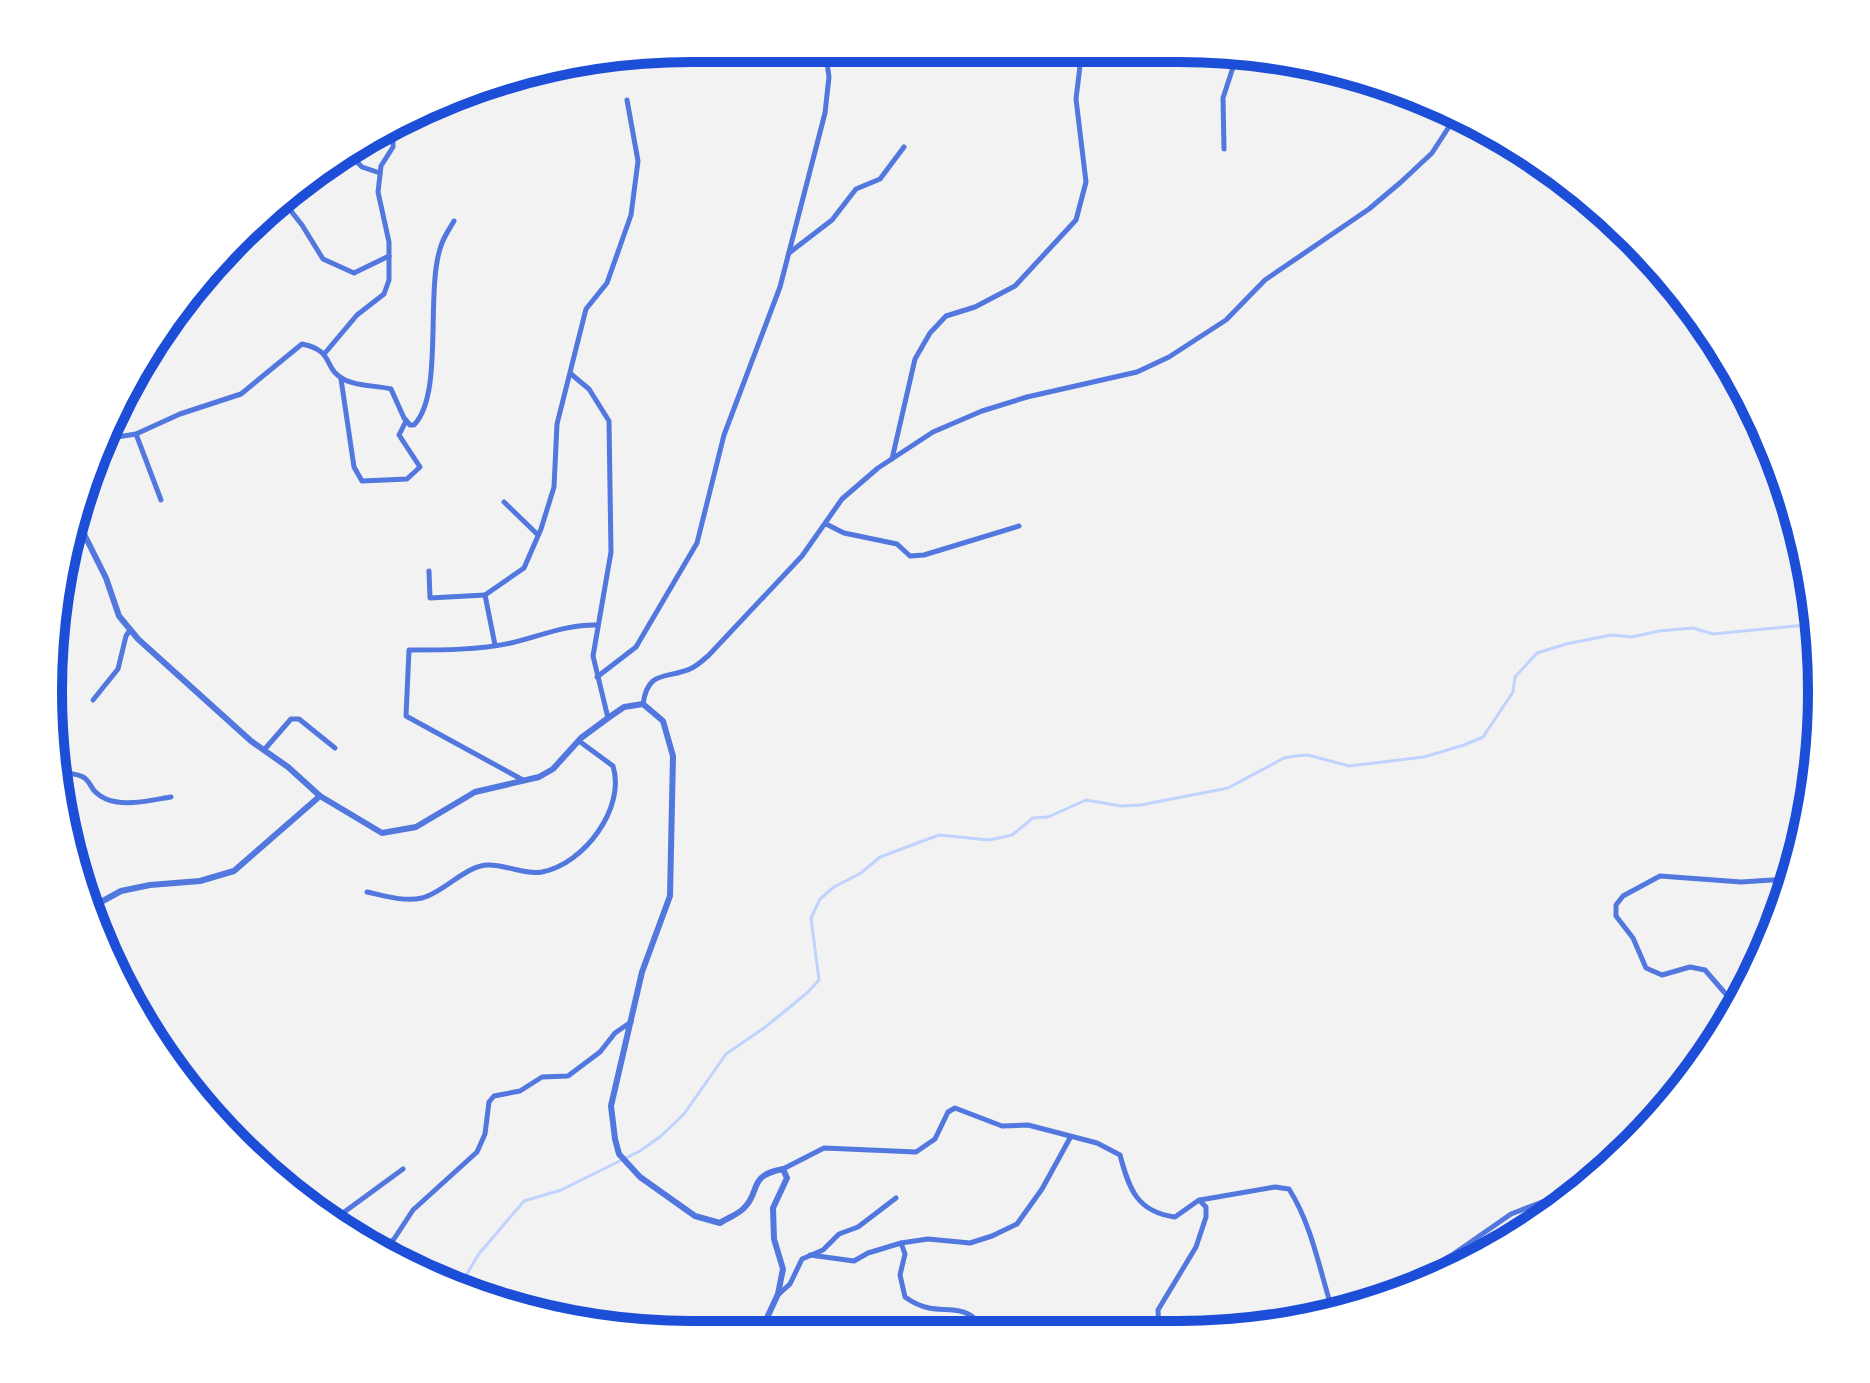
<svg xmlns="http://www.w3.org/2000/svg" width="1870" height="1383" font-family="'PT Serif',serif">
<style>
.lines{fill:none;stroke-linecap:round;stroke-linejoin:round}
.stream{stroke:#bfd3fe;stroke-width:3}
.minor{stroke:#5277de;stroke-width:5}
.tertiary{stroke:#5277de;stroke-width:6}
.rim{fill:none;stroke:#1d4ed8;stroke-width:10}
</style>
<rect width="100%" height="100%" fill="#f2f2f2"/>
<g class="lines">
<polyline class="stream" points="460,1286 478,1255 524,1201 561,1190 640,1151 661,1136 684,1114 726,1054 764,1028 807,993 819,980 811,918 820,899 834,887 861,873 880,857 939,835 989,840 1012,835 1033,818 1048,817 1086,800 1121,806 1141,805 1228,788 1284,758 1295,756 1308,755 1349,766 1424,757 1464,745 1483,737 1513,692 1515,677 1537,653 1566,644 1611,635 1632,637 1659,631 1693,628 1713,634 1816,624"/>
<g class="minor">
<polyline points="1224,149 1223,98 1238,52"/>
<polyline points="347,152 362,167 380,173"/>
<polyline points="287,206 302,225 323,259 354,273 389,256"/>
<polyline points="265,214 269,217"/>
<polyline points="789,253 832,220 856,189 880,179 904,147"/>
<polyline points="325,353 357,315 384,294 389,280 389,242 378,192 381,166 393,147 393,125"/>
<polyline points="571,374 589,389 609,421 611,552 593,656 608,718"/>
<polyline points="341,379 354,467 362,481 407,479 420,467 399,435 406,421"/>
<polyline points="136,434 161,500"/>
<path d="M104 439 136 434 180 414 241 394 302 344C336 351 322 369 345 380 359 387 376 385 391 389L404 418 410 425H414C445 393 424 288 442 243 445 235 450 228 454 221"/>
<polyline points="892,459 915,359 930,333 946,316 975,307 1015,286 1076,220 1086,182 1076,99 1082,49"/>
<polyline points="504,502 538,535"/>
<polyline points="826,524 844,533 897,544 910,556 924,555 1019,526"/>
<polyline points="429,571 430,598 485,595"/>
<polyline points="495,645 485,595 524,568 541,529 554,487 557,424 586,309 607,283 631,215 638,161 627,100"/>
<polyline points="597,677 636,647 697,543 724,435 780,287 825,113 829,77 825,48"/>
<polyline points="52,699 64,713"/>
<polyline points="93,700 118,669 126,636 130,630"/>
<path d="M643 704C648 668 668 680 692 668 698 665 703 660 708 656L802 556 842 499 878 468 933 432 982 411 1027 397 1137 372 1169 357 1226 320 1265 280 1369 209 1401 182 1432 153 1454 119"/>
<polyline points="264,750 291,719 299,719 335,748"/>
<path d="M58 773C100 773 81 788 106 799 125 807 152 800 171 797"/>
<path d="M523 780 406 716 409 650C443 650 478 650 511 643 540 636 568 624 598 625"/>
<path d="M367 892C385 896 404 902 422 898 443 893 465 866 487 865 505 864 523 875 542 872 584 864 626 808 613 766L579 741"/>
<path d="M783 1169 824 1148 916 1152 935 1139 948 1112 955 1108 1002 1126 1028 1125 1097 1143 1120 1155C1129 1189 1137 1212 1175 1217L1199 1200 1206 1207V1217L1196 1247 1158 1310 1159 1330"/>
<path d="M1200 1200 1275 1187 1289 1189C1310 1222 1318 1262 1329 1299"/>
<polyline points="332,1221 403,1169"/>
<path d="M901 1243 905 1254 900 1275 905 1297C912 1302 919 1306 929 1308 944 1311 960 1307 973 1317L975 1331"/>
<polyline points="381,1253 394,1239 413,1210 477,1152 485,1134 489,1102 494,1096 520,1091 542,1077 568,1076 600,1052 615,1033 631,1022"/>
<polyline points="810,1255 854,1261 868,1253 901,1243 928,1239 970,1243 992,1236 1017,1224 1042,1189 1070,1138"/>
<polyline points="779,1294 790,1284 802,1259 823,1250 839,1234 858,1227 896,1198"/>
<polyline points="1378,1298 1452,1255 1511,1214 1558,1196 1593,1167 1668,1091 1688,1059 1732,1012 1731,1000 1705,970 1690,967 1662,975 1646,968 1633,938 1616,916 1616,905 1623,896 1660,876 1741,882 1786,879 1793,876"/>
</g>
<g class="tertiary">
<path d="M75 522 81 528 106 578 119 616 138 639 251 741 288 767 320 796 382 833 416 827 475 792 539 777 553 769 581 738 608 718 624 707 643 704 663 721 673 756 670 896 642 972 611 1106 615 1139 619 1154 640 1177 695 1216 720 1223C727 1218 737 1215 743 1209 762 1192 746 1176 783 1169L787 1178 773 1208 774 1239 783 1269 778 1294 760 1333"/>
<polyline points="90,908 121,891 150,885 200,881 234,871 320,796"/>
</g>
</g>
<path d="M0 0H1870V1383H0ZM691 62H1179A629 629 0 0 1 1808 691V692A629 629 0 0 1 1179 1321H691A629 629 0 0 1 62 692V691A629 629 0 0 1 691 62Z" fill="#fff" fill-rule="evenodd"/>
<path class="rim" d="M691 62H1179A629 629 0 0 1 1808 691V692A629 629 0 0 1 1179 1321H691A629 629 0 0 1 62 692V691A629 629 0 0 1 691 62Z"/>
</svg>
